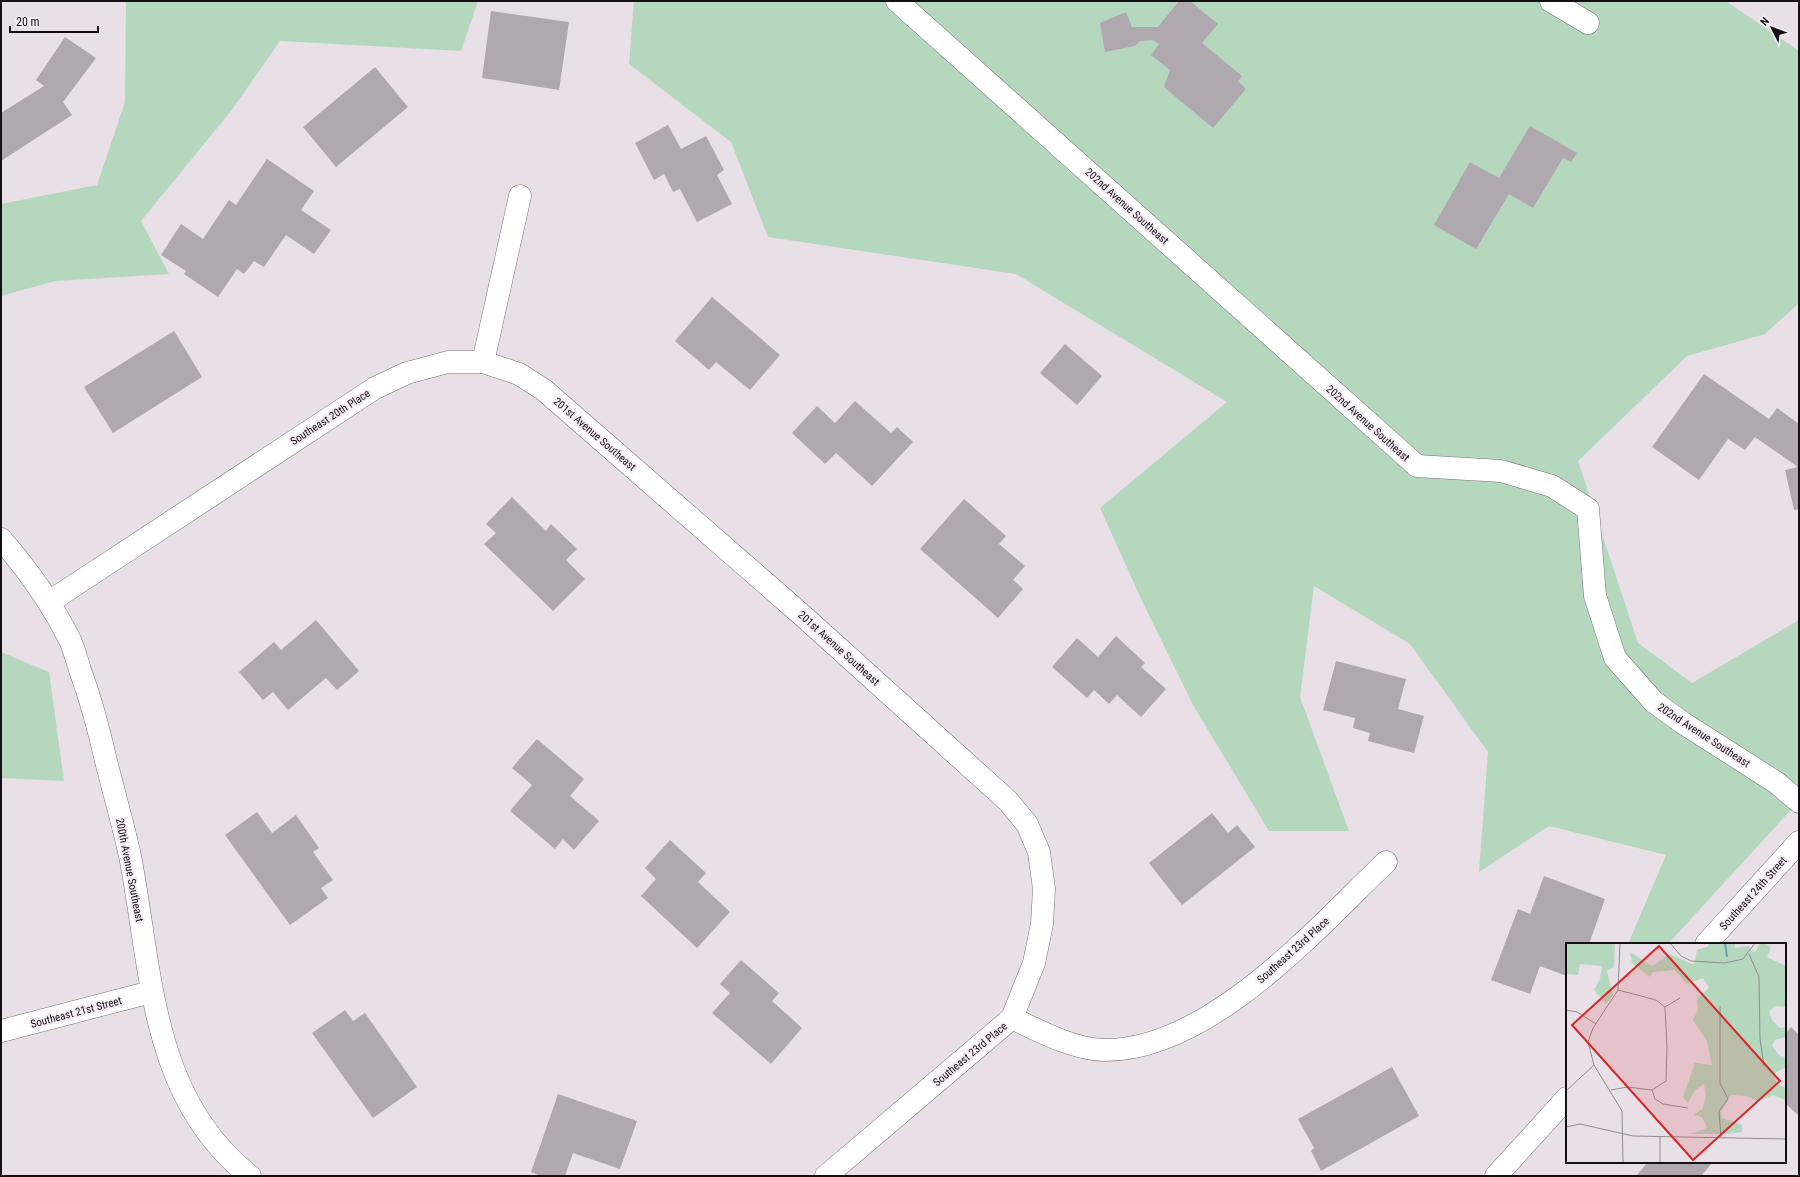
<svg xmlns="http://www.w3.org/2000/svg" width="1800" height="1177" font-family="'Roboto Condensed',sans-serif">
<style>
.green{fill:#b5d7be}
.building{fill:#b0a8af}
.lines{fill:none;stroke-linecap:round;stroke-linejoin:round}
.minor-casing{stroke:#787077;stroke-width:23}
.minor{stroke:#fff;stroke-width:22}
.labels{text-anchor:middle;stroke-width:4;stroke-linejoin:round;paint-order:stroke}
.street-label{font-size:11px;fill:#131013;stroke:#f5ecf4}
.inset-river{fill:none;stroke:#6da0b3;stroke-width:2}
.inset-road{fill:none;stroke:#938c92;stroke-width:1}
.view{fill:#d62828;fill-opacity:0.15;stroke:#d62828;stroke-width:2}
.inset-edge{fill:none;stroke:#131013;stroke-width:2}
</style>
<rect width="100%" height="100%" fill="#e8dfe7"/>
<g class="green">
<polygon points="126,1 478,1 461,51 280,41 231,111 141,221 169,274 55,281 1,296 1,204 97,185 125,102"/>
<polygon points="634,1 1726,1 1799,51 1799,303 1765,334 1687,356 1578,461 1638,643 1692,683 1799,620 1799,801 1668,944 1628,944 1666,855 1549,826 1479,872 1488,752 1410,644 1314,586 1300,697 1349,831 1269,831 1193,705 1143,603 1100,508 1227,402 1016,274 768,237 731,142 629,64"/>
<polygon points="1,652 49,672 64,781 1,778"/>
</g>
<g class="building">
<polygon points="1179,1 1190,1 1218,24 1202,43 1242,76 1238,81 1246,89 1213,128 1164,87 1170,70 1151,55 1159,44 1153,40 1140,41 1135,46 1105,52 1100,23 1126,12 1132,27 1158,27"/>
<polygon points="491,11 569,22 559,90 482,78"/>
<polygon points="65,37 96,58 63,102 72,115 1,161 1,113 44,86 36,80"/>
<polygon points="375,67 408,107 336,167 303,127"/>
<polygon points="668,125 681,149 706,136 724,170 717,175 732,204 697,222 680,189 673,192 664,174 654,180 635,143"/>
<polygon points="1530,126 1577,153 1571,162 1563,158 1533,208 1509,194 1476,249 1434,225 1470,162 1499,178"/>
<polygon points="267,159 314,191 301,210 331,230 314,254 286,235 264,267 254,261 244,274 237,269 218,297 184,274 186,271 161,255 181,224 203,239 229,200 236,205"/>
<polygon points="712,297 780,355 750,390 716,362 709,370 675,341"/>
<polygon points="174,331 202,377 113,433 84,387"/>
<polygon points="1065,344 1102,376 1077,405 1040,373"/>
<polygon points="1704,374 1769,419 1777,408 1799,424 1799,509 1794,510 1785,470 1798,467 1755,437 1745,450 1728,439 1699,480 1652,447"/>
<polygon points="855,401 891,433 897,427 913,442 872,486 836,453 825,464 792,433 817,406 835,423"/>
<polygon points="512,497 546,531 551,524 577,549 566,560 585,579 553,611 484,544 496,533 486,524"/>
<polygon points="964,499 1006,536 999,544 1025,566 1013,580 1023,589 998,618 920,549"/>
<polygon points="316,620 359,671 337,690 326,678 288,710 273,692 263,700 239,672 274,642 281,650"/>
<polygon points="1116,636 1145,663 1141,667 1166,689 1141,717 1117,695 1109,704 1094,690 1087,698 1052,667 1077,638 1098,657"/>
<polygon points="1336,661 1406,679 1398,709 1424,716 1414,753 1368,741 1370,733 1353,728 1355,718 1323,710"/>
<polygon points="537,739 584,779 570,796 599,821 574,850 563,839 555,849 510,811 532,785 512,768"/>
<polygon points="257,812 272,833 296,815 319,848 313,852 333,880 321,888 328,898 290,925 225,835"/>
<polygon points="1212,813 1228,833 1237,825 1255,847 1182,905 1149,863"/>
<polygon points="670,840 706,873 698,882 730,912 697,948 641,896 656,879 645,868"/>
<polygon points="1544,876 1605,899 1589,944 1567,944 1567,976 1540,966 1530,994 1491,980 1518,909 1530,914"/>
<polygon points="741,960 779,993 772,1001 802,1028 771,1064 712,1013 730,993 720,984"/>
<polygon points="345,1010 353,1021 365,1013 417,1087 373,1118 312,1033"/>
<polygon points="1791,1027 1799,1035 1799,1116 1785,1103 1785,1034"/>
<polygon points="1392,1067 1419,1116 1321,1171 1311,1151 1314,1148 1298,1119"/>
<polygon points="558,1094 637,1121 620,1169 573,1153 565,1176 541,1176 531,1172"/>
<polygon points="1648,1162 1713,1162 1701,1176 1636,1176"/>
</g>
<g class="lines">
<g class="minor-casing">
<g id="minor">
<polyline points="897,1 1417,466 1501,471 1552,486 1588,509 1595,596 1615,658 1654,702 1683,723 1777,783 1799,802"/>
<polyline points="1551,1 1588,23"/>
<polyline points="483,362 519,374 544,390 802,615 1008,801 1027,824 1039,852 1044,889 1042,924 1034,963 1012,1018 826,1176"/>
<path d="M1 539C28 570 52 604 70 640 74 649 77 660 80 670 91 700 99 730 106 761 114 793 123 824 130 856 152 969 150 1098 250 1176"/>
<polyline points="49,602 375,388 407,373 448,362 483,362 520,196"/>
<polyline points="1706,944 1799,842"/>
<path d="M1012 1018C1039 1031 1073 1049 1103 1050 1208 1052 1316 929 1386 862"/>
<polyline points="1,1031 151,992"/>
<polyline points="1496,1176 1567,1098"/>
</g>
</g>
<use href="#minor" class="minor"/>
</g>
<g class="labels">
<g class="street-label">
<text transform="translate(1127 206) rotate(42)" y="4">202nd Avenue Southeast</text>
<text transform="translate(330 417) rotate(-33)" y="4">Southeast 20th Place</text>
<text transform="translate(1368 423) rotate(42)" y="4">202nd Avenue Southeast</text>
<text transform="translate(595 434) rotate(41)" y="4">201st Avenue Southeast</text>
<text transform="translate(839 648) rotate(42)" y="4">201st Avenue Southeast</text>
<text transform="translate(1704 735) rotate(33)" y="4">202nd Avenue Southeast</text>
<text transform="translate(130 870) rotate(79)" y="4">200th Avenue Southeast</text>
<text transform="translate(1753 893) rotate(-48)" y="4">Southeast 24th Street</text>
<text transform="translate(1293 950) rotate(-42)" y="4">Southeast 23rd Place</text>
<text transform="translate(76 1012) rotate(-15)" y="4">Southeast 21st Street</text>
<text transform="translate(970 1054) rotate(-40)" y="4">Southeast 23rd Place</text>
</g>
</g>
<g transform="translate(1566 943)">
<rect width="220" height="220" fill="#e8dfe7"/>
<path d="M0 0H49L48 24 41 28 47 52 40 61 28 47 34 36 36 23 14 21 12 32 0 31ZM142 0H169V5L182 3 189 10 194 0H199L205 5 201 14 220 23V64L209 63 203 68 206 77 214 85 220 84V94L209 97 206 103 214 113 220 114V124L209 130 210 141 220 145V157L207 152 192 158 180 153 165 152 155 169 156 175 176 182V189L162 191H124L141 185 136 174 128 172 137 165 140 152 138 141 129 147 122 160 117 154 129 120 146 122 141 98 127 77 132 67 131 55 143 45 137 35 121 41 109 27 87 29 84 34 66 20 64 9 86 23 104 11 128 22 131 7 143 3Z" fill="#b5d7be"/>
<path class="inset-river" d="M159 0 161 14"/>
<path class="inset-road" d="M54 0 52 47 27 85 22 99 28 122 56 168 57 220M104 0 115 13 125 18 159 20 177 16 189 0M183 11 193 34 194 96 198 123M52 47 90 57 99 64 114 55M154 63V140L162 156 153 168 155 194M0 67 11 69 30 81M45 147 61 144 86 147 100 138 101 104 99 64M86 147 89 156 97 161 122 165M0 148 28 122M0 184 14 181 67 193 220 196M94 194V220"/>
<path class="view" d="M93 3 214 138 127 217 6 82Z"/>
<rect width="220" height="220" class="inset-edge"/>
</g>
<rect width="1800" height="1177" fill="none" stroke="#131013" stroke-width="4"/>
<g transform="translate(1772 28) rotate(312)" stroke="#f5ecf4" stroke-width="3" paint-order="stroke">
<path d="M0-3L7 15L0 10L-7 15Z" fill="#131013"/>
<text y="-6" font-size="11" font-weight="bold" text-anchor="middle" fill="#131013">N</text>
</g>
<path d="M10 26v6h88v-6" fill="none" stroke="#131013" stroke-width="2"/>
<text x="16" y="26" font-size="12" fill="#131013" stroke="#f5ecf4" stroke-width="3" paint-order="stroke">20 m</text>
</svg>
